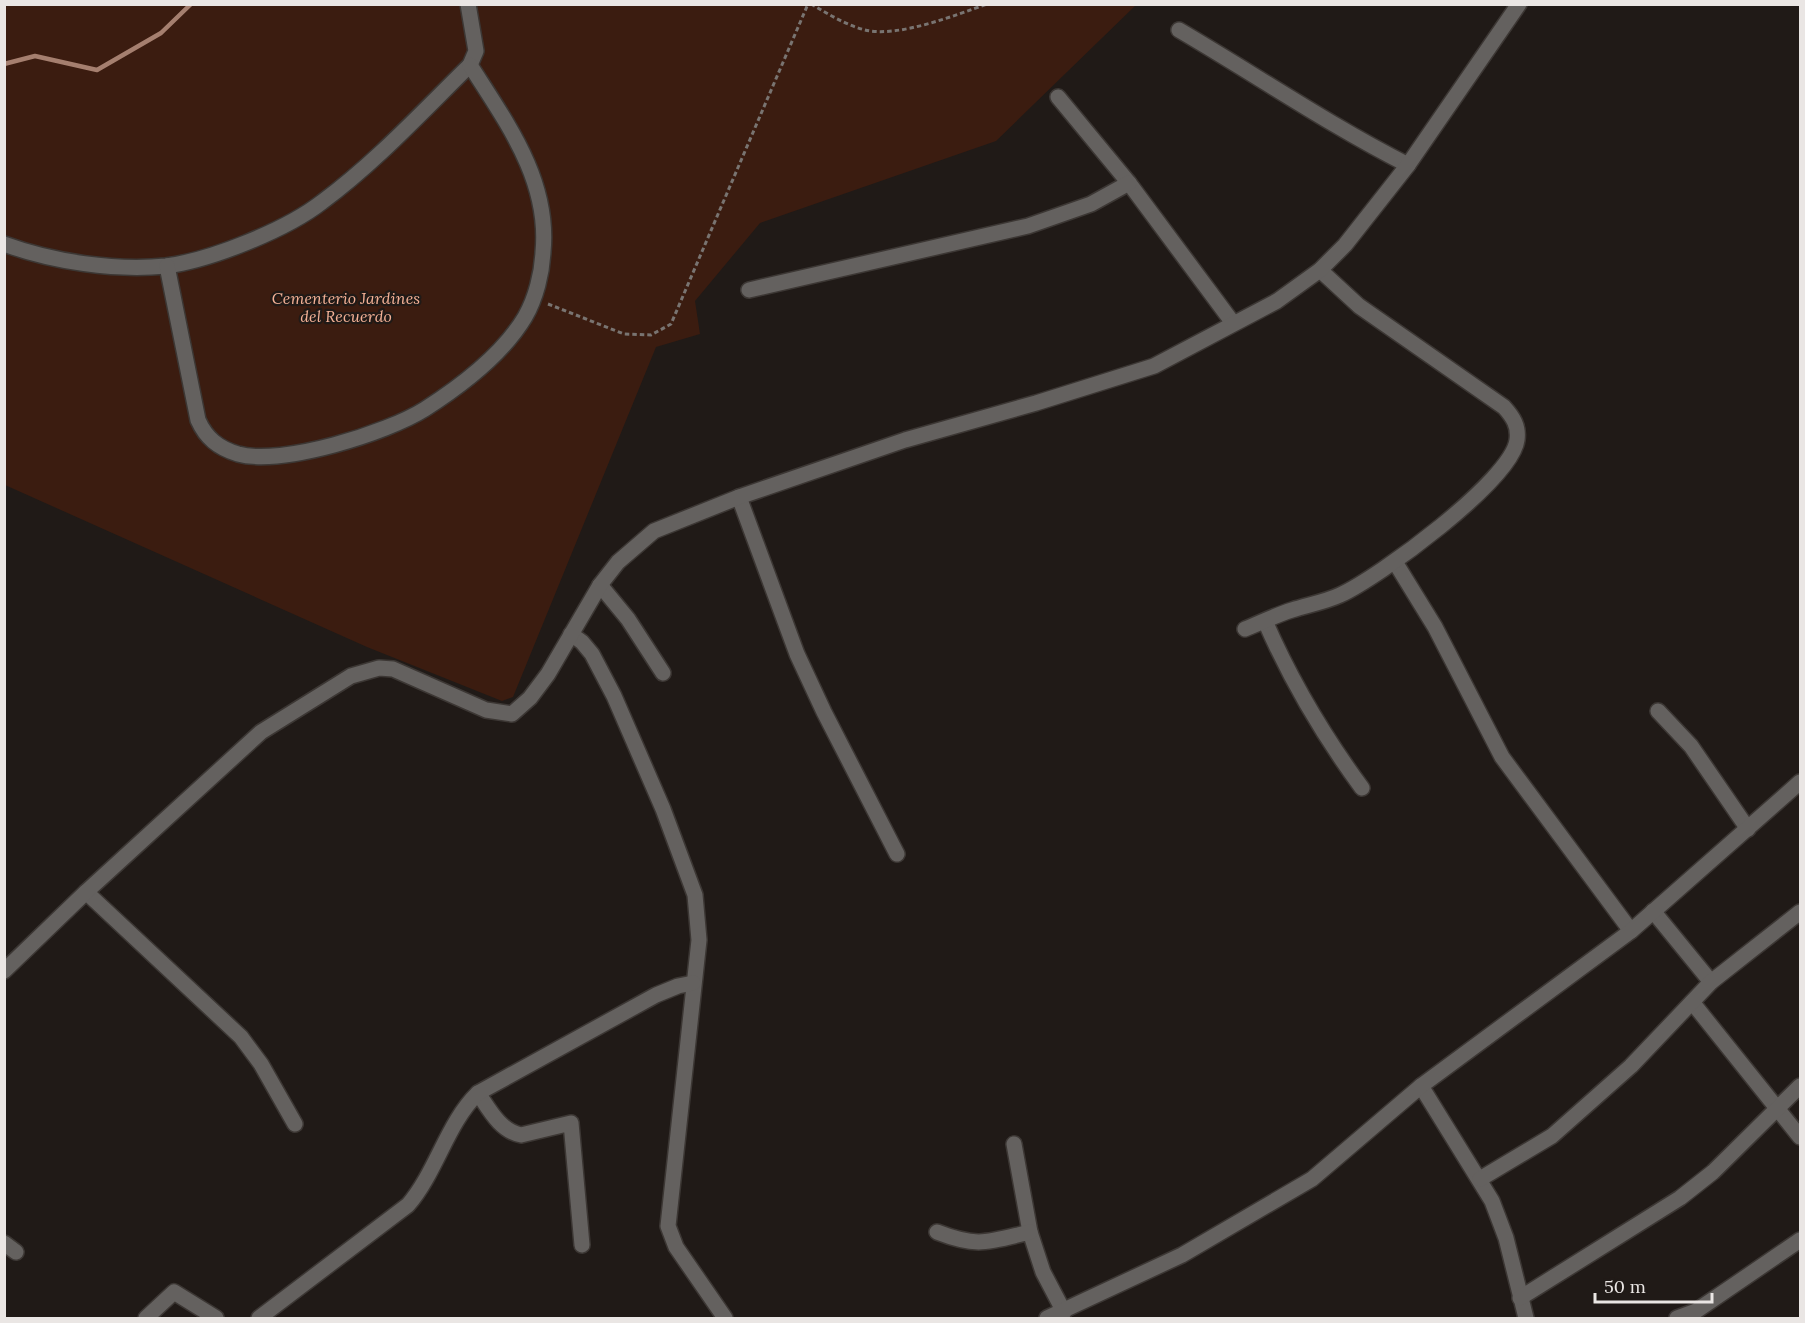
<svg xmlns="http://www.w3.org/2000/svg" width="1805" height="1323" font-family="Lora,serif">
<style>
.green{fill:#3b1c10}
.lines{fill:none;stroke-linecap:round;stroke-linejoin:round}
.stream{stroke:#a57f6f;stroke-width:4.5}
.minor-casing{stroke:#3c3734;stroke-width:18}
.path{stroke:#797471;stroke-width:3;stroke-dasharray:4.5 3;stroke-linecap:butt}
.minor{stroke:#64615f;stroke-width:15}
.labels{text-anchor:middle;stroke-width:4.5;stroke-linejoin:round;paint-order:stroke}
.park-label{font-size:16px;font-style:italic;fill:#f4b196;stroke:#201a17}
</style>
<rect width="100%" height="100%" fill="#201a17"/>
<polygon class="green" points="5,5 1136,5 996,141 760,223 695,301 700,334 656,347 513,697 502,701 367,647 5,485"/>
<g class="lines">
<polyline class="stream" points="4,64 35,56 97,70 161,33 191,4"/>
<g class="minor-casing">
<g id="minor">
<path d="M1179 30C1256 75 1329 125 1408 165"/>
<polyline points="1058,97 1129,183 1233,323"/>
<path d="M4 244C53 262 115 271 166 266 211 260 286 230 322 202 376 162 422 112 470 65L476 51 468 4"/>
<path d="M167 266 198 420C206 438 218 448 238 454 282 466 387 433 425 409 461 386 503 354 525 317 536 298 542 273 543 252 550 180 506 122 470 65"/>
<polyline points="749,290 1028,226 1091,204 1129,183"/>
<polyline points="739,497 797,654 824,712 897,854"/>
<polyline points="1395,562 1435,627 1502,757 1631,931"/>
<polyline points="600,585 628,619 663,673"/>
<path d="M1265 621C1291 681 1323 735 1362 788"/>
<path d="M1245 629C1260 623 1276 615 1292 610 1307 605 1325 602 1340 595 1378 578 1512 480 1517 440 1519 426 1513 417 1504 407L1359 306 1320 270"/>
<polyline points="571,634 582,642 592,654 614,696 663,809 695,895 699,940 668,1226 676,1247 725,1318"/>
<polyline points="1658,711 1691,746 1748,829"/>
<polyline points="86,892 241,1037 261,1064 295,1124"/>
<polyline points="1653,911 1711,982"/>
<polyline points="4,971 86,892 261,732 351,676 379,668 393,669 486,710 512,714 530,698 548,674 600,585 618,562 654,531 739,497 905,440 1036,403 1154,366 1277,301 1320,270 1345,245 1408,165 1519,4"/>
<polyline points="1692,1002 1800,1137"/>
<polyline points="1421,1086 1492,1201 1506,1238 1526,1318"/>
<path d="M478 1093C489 1109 500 1131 521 1135L571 1123 582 1245"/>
<polyline points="1014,1144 1030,1232 1043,1272 1064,1312"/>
<polyline points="1480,1179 1552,1136 1631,1066 1711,982 1800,912"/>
<path d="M937 1232C978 1248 988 1242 1030 1232"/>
<polyline points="4,1243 16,1252"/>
<polyline points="1520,1298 1680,1198 1713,1172 1800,1086"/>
<polyline points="146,1318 174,1292 216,1318"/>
<path d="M259 1318 408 1205C437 1171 447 1123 478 1093L656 995 678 986 693 983"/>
<polyline points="1047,1318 1182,1255 1312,1179 1421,1086 1631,931 1800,782"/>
<polyline points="1677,1318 1696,1311 1800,1240"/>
</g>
</g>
<g class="path">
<path d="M811 4C828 14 846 25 865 30 898 38 956 15 987 4"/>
<polyline points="548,304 624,334 651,335 671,324 808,4"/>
</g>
<use href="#minor" class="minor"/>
</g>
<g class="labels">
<g class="park-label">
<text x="346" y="304">Cementerio Jardines<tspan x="346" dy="18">del Recuerdo</tspan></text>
</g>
</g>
<rect width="1805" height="1323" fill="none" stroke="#eae6e4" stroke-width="12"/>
<path d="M1595 1293v9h117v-9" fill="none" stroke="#eae6e4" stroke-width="3"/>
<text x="1604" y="1293" font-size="18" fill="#eae6e4" stroke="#201a17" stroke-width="4.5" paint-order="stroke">50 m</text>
</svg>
